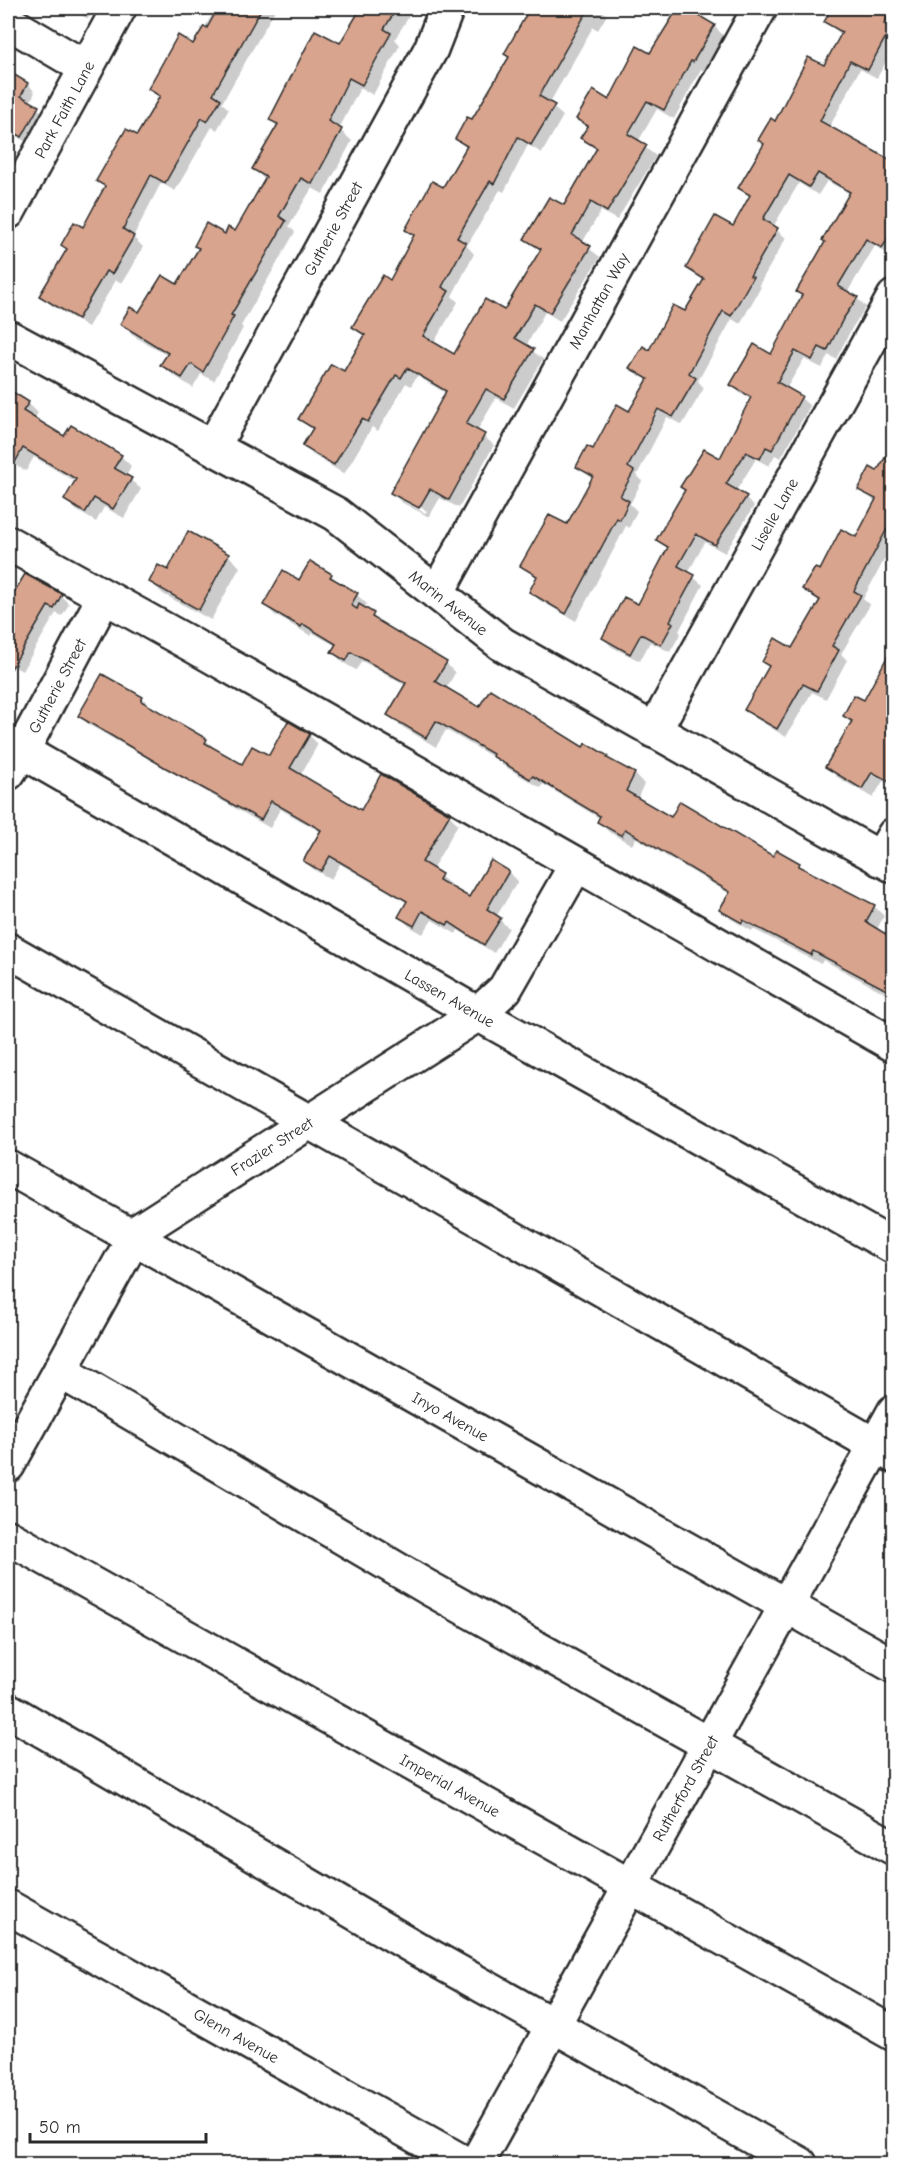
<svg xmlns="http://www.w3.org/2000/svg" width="901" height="2172" font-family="'Comic Neue',sans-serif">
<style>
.shadow{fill:#0003;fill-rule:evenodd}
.building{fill:#d8a48e;stroke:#2b2b2b;stroke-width:1.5}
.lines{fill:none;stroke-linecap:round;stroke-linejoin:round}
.minor-casing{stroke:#2b2b2b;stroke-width:38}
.minor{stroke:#fff;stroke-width:33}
.labels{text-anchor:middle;stroke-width:5;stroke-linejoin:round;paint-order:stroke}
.street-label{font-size:16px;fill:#2b2b2b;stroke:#fff}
</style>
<rect width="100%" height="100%" fill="#fff"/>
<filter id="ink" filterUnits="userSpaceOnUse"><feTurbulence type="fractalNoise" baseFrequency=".0167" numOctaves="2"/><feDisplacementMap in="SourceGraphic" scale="12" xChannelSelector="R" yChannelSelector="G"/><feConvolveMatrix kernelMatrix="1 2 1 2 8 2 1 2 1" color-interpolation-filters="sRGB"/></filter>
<g filter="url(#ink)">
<g class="shadow">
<polygon points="68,8 95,8 88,19"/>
<polygon points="216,8 272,8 275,10 222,103 229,109 217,130 212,127 175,191 161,183 133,237 143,247 122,283 116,280 88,327 51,305 41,295 68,250 62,245 84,229 106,188 98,180 138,137 160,99 150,89 194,46"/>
<polygon points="363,8 414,8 395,39 400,45 373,95 360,88 339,129 352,141 323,194 312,188 289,226 295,232 241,326 243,328 214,381 201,374 193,388 173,375 162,365 168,356 132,335 122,324 177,286 200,250 195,245 235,233 265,180 254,169 278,127 271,120 340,45"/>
<path d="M524 8H599L607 15 598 30 593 27 549 104 563 116 542 153 528 145 504 192 500 190 467 246 474 254 452 296 458 302 433 344 454 356 505 312 541 251 526 239 564 208 597 151 582 138 588 129 578 119 609 102 651 55 680 8 714 26 724 36 703 71 701 69 674 119 657 109 638 142 656 156 617 220 601 211 582 243 600 257 560 321 545 312 526 346 543 359 514 408 496 398 477 431 494 445 459 508 440 498 429 517 401 502 392 492 447 394 417 376 411 386 406 383 378 431 372 427 344 474 313 455 304 445 313 430 300 419 344 373 365 337 354 327 391 282 415 237 407 230 443 189 467 149 457 139 472 121 510 58 526 17 521 12ZM401 497 427 511 425 513 401 500Z"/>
<polygon points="834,8 894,8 894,47 877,78 860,69 829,128 886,159 894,146 894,253 891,256 875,246 847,293 857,298 866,307 852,328 836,359 828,355 822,368 804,359 786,389 801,398 810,406 781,458 775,455 769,466 756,459 736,491 754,506 725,553 705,542 688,573 703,585 679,631 681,633 670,652 650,642 640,661 612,647 603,638 639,606 669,550 658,540 720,460 752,400 741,394 732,385 772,356 802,296 798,291 826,242 850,194 827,181 818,195 799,183 773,227 786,238 759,285 761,287 740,324 732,319 698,381 704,388 682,425 667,417 637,475 642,481 630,504 637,511 629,528 626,526 576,621 539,600 530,591 538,578 522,566 568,526 593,479 577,467 630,413 649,381 631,368 649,352 685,313 704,281 688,268 733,228 751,198 740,188 765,145 760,140 825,67 842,35 826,22"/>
<polygon points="8,73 28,84 35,92 30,103 46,115 30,144 8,132"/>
<polygon points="8,390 28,403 38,413 34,419 65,438 121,456 131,466 126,476 141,489 124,518 104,507 96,522 76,510 66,500 76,482 34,457 26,471 8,461"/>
<polygon points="894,446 894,542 863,599 870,605 841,654 847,660 826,699 812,692 786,737 755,718 746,709 770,668 764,662 793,650 820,602 804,589 856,539 876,502 860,490 877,473"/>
<polygon points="228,555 240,567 211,620 163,594 151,582 168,572"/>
<polygon points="331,575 341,585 357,595 367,604 364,609 383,624 446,663 455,673 446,689 480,709 584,749 587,745 635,774 644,784 637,799 672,819 774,858 799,865 806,872 874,906 884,916 877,929 894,940 894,1001 885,993 823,960 821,964 753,929 752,931 731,919 721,910 730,894 636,838 632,845 609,832 599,822 601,819 543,784 541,788 504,766 498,760 446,730 436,747 399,725 389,715 406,686 362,661 356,670 342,662 333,652 336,646 313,633 311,636 275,615 265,605 300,582"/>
<polygon points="25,576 61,596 69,604 62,616 56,613 22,671 13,666 8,676 8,598 11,600"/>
<polygon points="894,647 894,787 883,781 873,798 837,777 827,767 852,724 844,716 864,702"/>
<polygon points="142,698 140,699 138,708 144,699 151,708 206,740 215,749 243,766 270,757 309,735 318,744 300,776 361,812 449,815 458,824 432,870 450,884 449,887 470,899 491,862 509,872 518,881 496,917 509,928 494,953 458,930 456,934 432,920 423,934 409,926 400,917 408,903 340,864 331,879 314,870 305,861 321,832 280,809 270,828 89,725 80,716"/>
</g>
<g class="building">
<polygon points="218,8 262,8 213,94 221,99 207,122 202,118 165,183 151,175 123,229 134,236 112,274 106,271 78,319 39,296 67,249 61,245 74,222 83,227 105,186 96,181 126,129 137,135 160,96 148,89 178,35 193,44 204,26 207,28"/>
<polygon points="361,8 397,8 384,29 391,33 362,85 349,78 328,121 342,129 312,184 301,178 279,216 286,221 231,315 234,316 203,372 191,364 182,378 160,365 168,353 120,324 130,307 139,312 162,275 177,284 199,248 194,246 206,223 225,234 228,227 235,231 266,177 252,169 278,124 269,120 315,30 340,43"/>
<polygon points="530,8 589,8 539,96 555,105 531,145 518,137 494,184 490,181 457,238 466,243 442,287 449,291 423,336 454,354 485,299 504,310 541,249 524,239 549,197 564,205 597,148 580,138 588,126 576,119 593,90 609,100 637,46 650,53 678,8 686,8 715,25 693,62 691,61 664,110 647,101 628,134 647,145 607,212 591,202 572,235 591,246 550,313 535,304 515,338 534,349 504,399 486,389 466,424 485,434 449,500 430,489 419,508 390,493 446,391 407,368 401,378 396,375 368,422 362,419 334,465 302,446 313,428 298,419 331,364 344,371 365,335 352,327 383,275 390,280 414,235 405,230 432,181 443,187 467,146 455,139 467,117 472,119 509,57 504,54"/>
<polygon points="832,8 893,8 884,24 891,27 868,70 850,61 820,121 894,162 894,229 882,248 866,239 838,286 858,297 843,319 827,351 819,347 812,360 795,351 777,382 802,396 772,450 766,447 760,459 746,452 726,484 747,496 715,545 696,534 678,566 695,575 670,621 673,623 661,645 641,634 630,654 602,638 624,597 638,604 668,547 656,540 685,490 680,487 704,449 720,458 751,397 730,385 754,344 771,354 802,295 796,292 825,242 822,240 850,192 818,173 809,187 789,175 763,219 778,228 750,276 753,277 731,316 723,311 689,373 696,378 673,417 658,409 628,467 634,471 620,496 629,501 620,520 617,518 566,614 529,592 537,576 520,566 549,515 567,524 593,476 576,467 587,446 593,449 617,404 629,411 648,379 629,368 643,346 649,350 673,305 685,311 704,279 686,268 715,216 733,226 750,195 738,188 764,144 758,140 771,118 775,121 808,57 824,65 842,32 824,22"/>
<polygon points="8,71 28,83 21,96 39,106 22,137 8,129"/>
<polygon points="8,389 29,402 23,411 64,436 71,425 122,455 114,468 132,478 113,509 94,498 85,513 64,500 76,479 23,448 8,475"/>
<polygon points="894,443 894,533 887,529 854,591 861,595 832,646 839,650 817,691 803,684 777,729 744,710 769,666 762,662 775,638 792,648 820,600 802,589 815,568 820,570 841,529 856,537 876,499 858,490 870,467 877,471"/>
<polygon points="188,531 229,554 199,610 149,582 158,565 168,570"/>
<polygon points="310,561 332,574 330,577 358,593 351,605 357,609 359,604 374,613 372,617 447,662 435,681 479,707 490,689 583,747 586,743 608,756 607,758 635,773 626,791 671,817 680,801 773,856 777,850 800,863 798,866 875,905 866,922 894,939 894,994 813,951 811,955 743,920 742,923 719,910 730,892 625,829 622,836 597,822 600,816 533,776 530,779 492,756 493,754 436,721 426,738 387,715 406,683 351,652 346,661 331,652 336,644 303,624 301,627 263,605 283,570 299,580"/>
<polygon points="25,574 62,594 54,609 48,606 8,674 8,602"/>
<polygon points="894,644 894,784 872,772 862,789 825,767 852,721 843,716 854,695 864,700"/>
<polygon points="102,674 143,697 141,701 207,739 205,743 242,764 252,746 269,755 288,721 310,734 290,768 361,810 381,774 450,814 422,862 442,874 439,880 469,897 491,860 509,871 487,909 501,918 484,945 449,922 447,925 422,911 414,926 398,917 407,901 330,856 321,871 303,861 321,830 271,801 261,820 166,768 78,716"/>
</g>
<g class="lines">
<g class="minor-casing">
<g id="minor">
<polyline points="8,22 86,68"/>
<path id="s1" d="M8 212 119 8"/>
<path id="s2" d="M8 337 336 514 502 644 894 866"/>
<path id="s3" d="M213 447 431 49 447 8"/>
<polyline points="8,543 194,646 894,1045"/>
<path id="s4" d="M437 593 760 8"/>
<path id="s5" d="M654 731 894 297"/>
<path id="s6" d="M8 743 478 1014 894 1247"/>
<path id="s7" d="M8 773 22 751 104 597"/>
<polyline points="880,859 894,835"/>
<polyline points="8,950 894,1456"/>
<path id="s8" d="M8 1167 894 1666"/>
<polyline points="60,1371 427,1587 894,1848"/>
<path id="s9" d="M8 1465 137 1232 478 1014 505 989 576 865"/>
<path id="s10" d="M8 1537 894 2034"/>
<polyline points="8,1710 419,1950 800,2164"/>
<path id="s11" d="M8 1907 466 2164"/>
<path id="s12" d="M476 2164 894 1412"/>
</g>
</g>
<use href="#minor" class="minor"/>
</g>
</g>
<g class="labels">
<g class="street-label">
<text dy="6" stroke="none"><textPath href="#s1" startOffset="117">Park Faith Lane</textPath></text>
<text dy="6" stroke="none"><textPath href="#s3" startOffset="249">Gutherie Street</textPath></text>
<text dy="6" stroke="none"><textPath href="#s4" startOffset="334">Manhattan Way</textPath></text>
<text dy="6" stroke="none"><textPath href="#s5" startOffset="248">Liselle Lane</textPath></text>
<text dy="6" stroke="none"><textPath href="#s2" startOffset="516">Marin Avenue</textPath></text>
<text dy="6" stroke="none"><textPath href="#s7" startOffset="100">Gutherie Street</textPath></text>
<text dy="6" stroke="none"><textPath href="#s6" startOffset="510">Lassen Avenue</textPath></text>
<text dy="6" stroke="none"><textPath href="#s9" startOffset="426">Frazier Street</textPath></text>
<text dy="6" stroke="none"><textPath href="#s8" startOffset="508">Inyo Avenue</textPath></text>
<text dy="6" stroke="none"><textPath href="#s10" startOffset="507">Imperial Avenue</textPath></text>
<text dy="6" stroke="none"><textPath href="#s12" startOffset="430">Rutherford Street</textPath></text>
<text dy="6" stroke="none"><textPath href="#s11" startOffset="262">Glenn Avenue</textPath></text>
</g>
</g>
<rect width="901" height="2172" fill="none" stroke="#fff" stroke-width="30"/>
<rect x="15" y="15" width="871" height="2142" fill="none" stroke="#2b2b2b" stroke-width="2" filter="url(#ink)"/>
<path d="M30 2133v9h176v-9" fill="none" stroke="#2b2b2b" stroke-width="3"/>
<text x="39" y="2133" font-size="18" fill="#2b2b2b" stroke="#ffffff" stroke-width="4.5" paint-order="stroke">50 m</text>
</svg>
